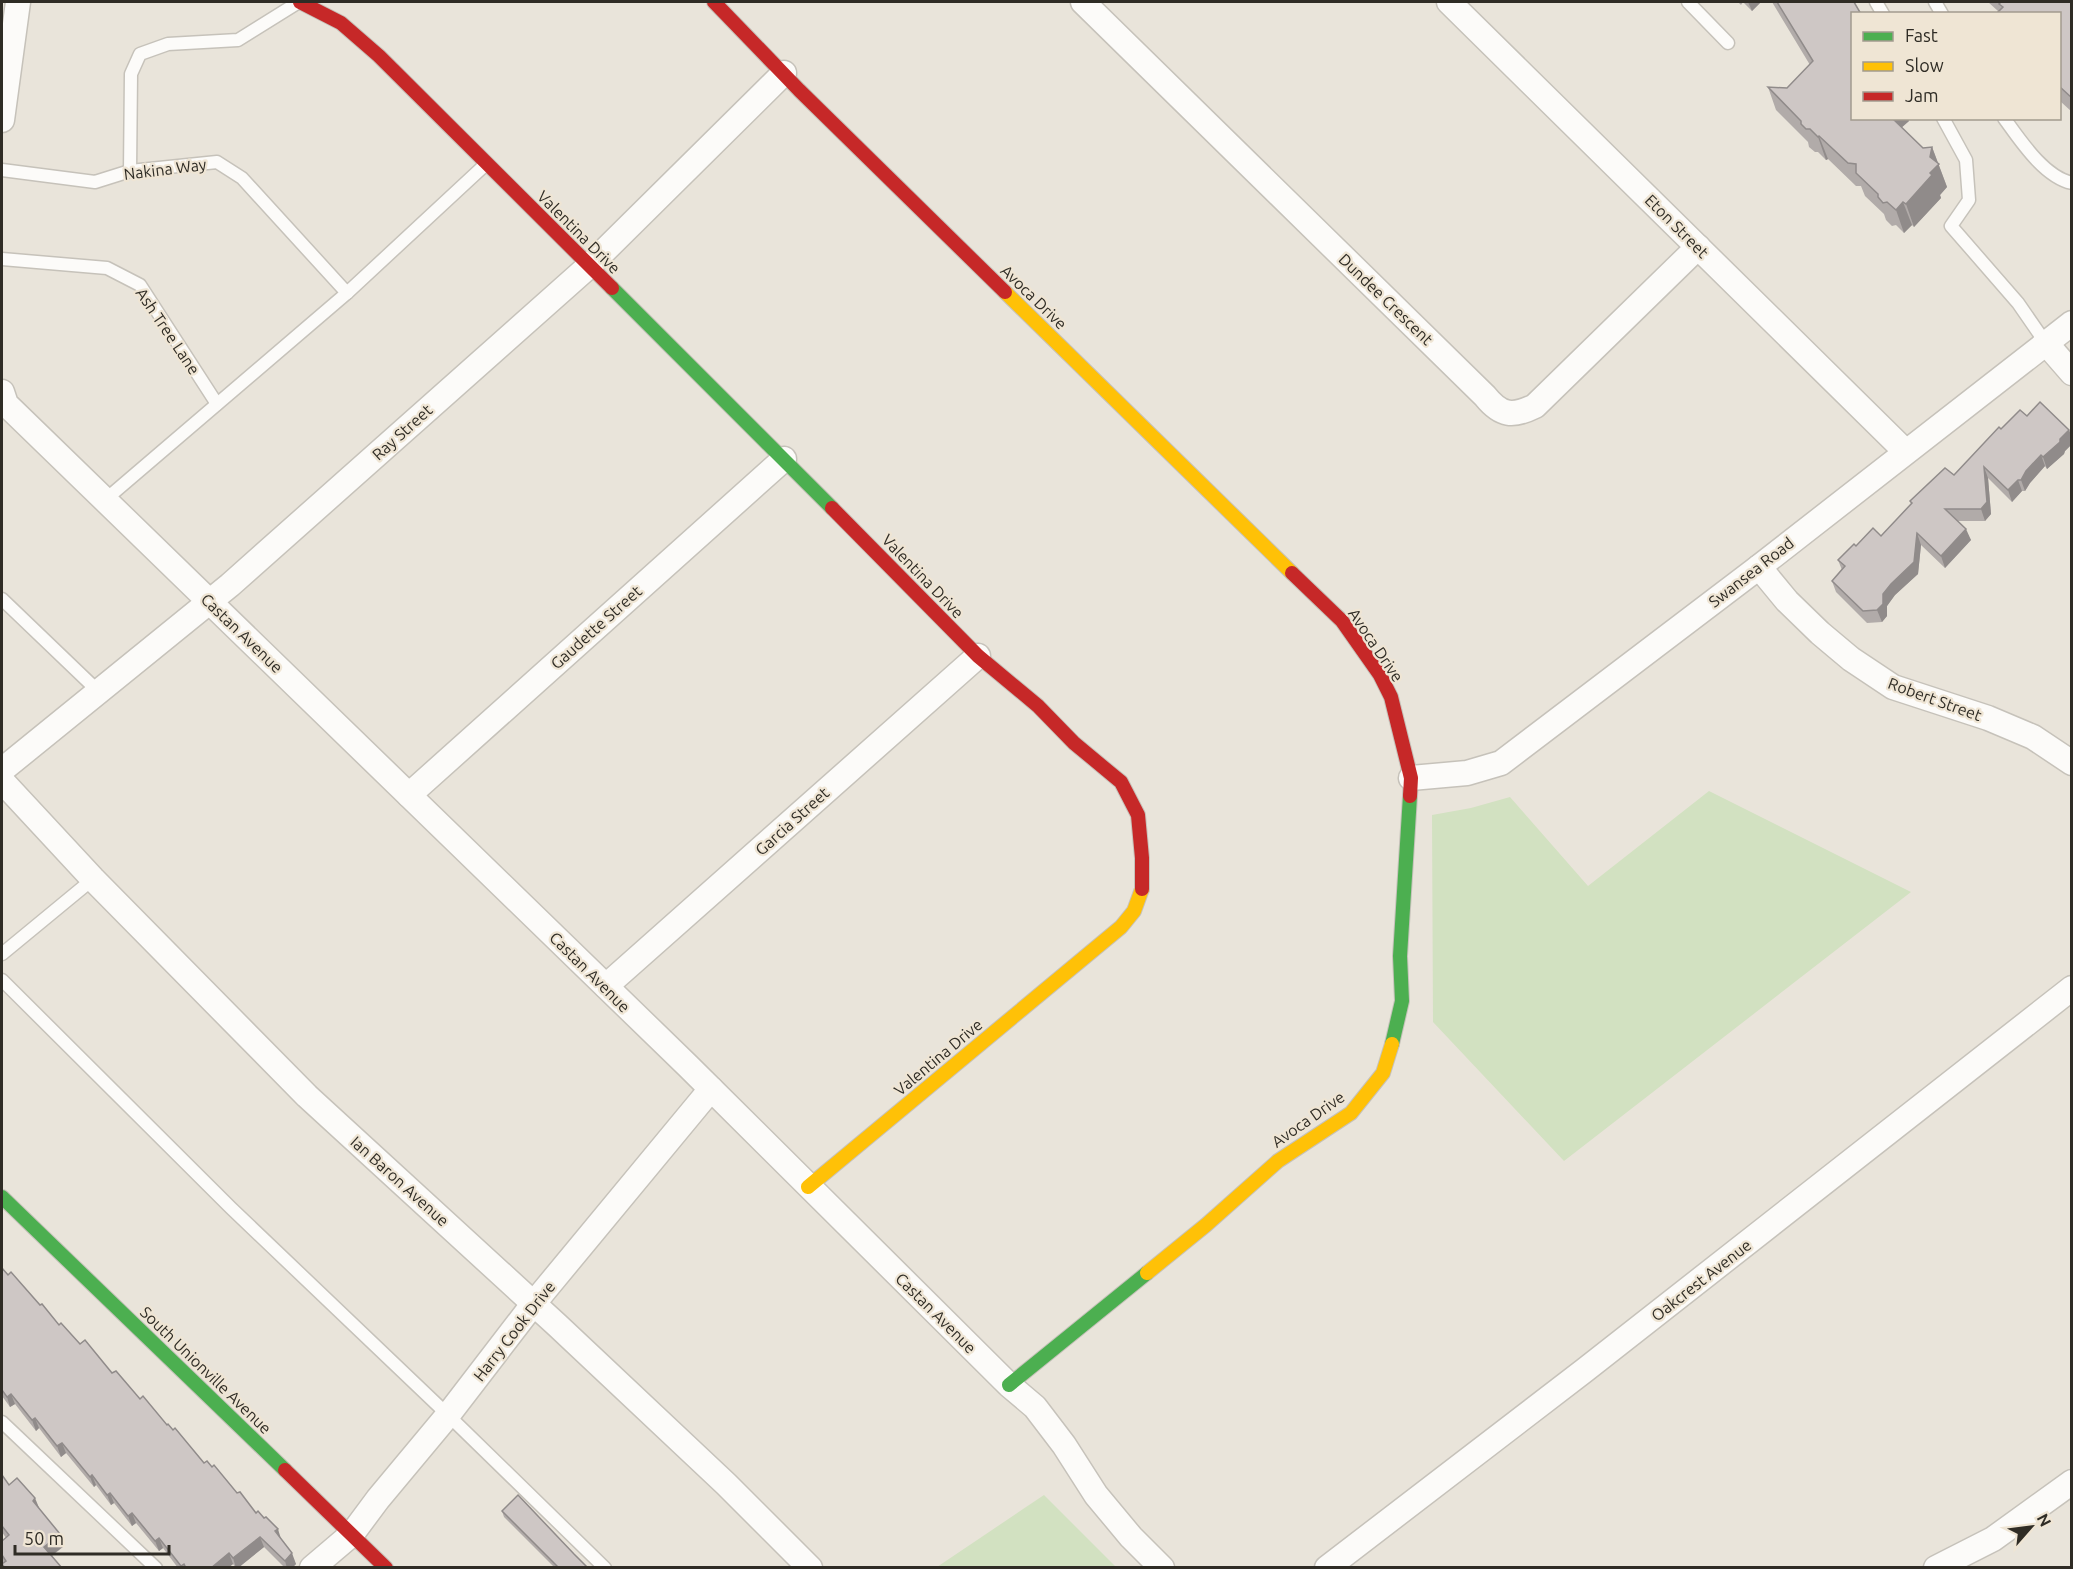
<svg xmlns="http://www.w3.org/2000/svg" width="2073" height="1569" font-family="Ubuntu,sans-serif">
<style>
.green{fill:#d2e1c1}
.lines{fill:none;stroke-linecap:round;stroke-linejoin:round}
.lane-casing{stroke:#c6c2ba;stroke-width:15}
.street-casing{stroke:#c6c2ba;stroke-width:27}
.fast-casing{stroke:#c6c2ba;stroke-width:16}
.slow-casing{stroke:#c6c2ba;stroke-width:16}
.jam-casing{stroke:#c6c2ba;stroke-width:16}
.lane{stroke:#fcfbf9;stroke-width:12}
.street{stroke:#fcfbf9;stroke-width:24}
.fast{stroke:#4caf50;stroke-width:14}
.slow{stroke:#ffc107;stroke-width:14}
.jam{stroke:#c62828;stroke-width:14}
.wall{fill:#b1aba9}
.shaded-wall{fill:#908b8a}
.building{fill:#cec7c5;stroke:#908b8a;stroke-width:1.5}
.labels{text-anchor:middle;stroke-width:4.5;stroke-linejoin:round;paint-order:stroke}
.street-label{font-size:16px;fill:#2f2c25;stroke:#efe5d4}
</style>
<rect width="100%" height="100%" fill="#e9e4da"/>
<g class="green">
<polygon points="1709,791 1911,892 1564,1161 1433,1022 1432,815 1471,808 1510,797 1588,886"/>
<polygon points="1044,1495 1116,1567 937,1567"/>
</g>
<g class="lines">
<g class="lane-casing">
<g id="lane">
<polyline points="1688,2 1728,43"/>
<polyline points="1876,2 1883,14"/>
<polyline points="1935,2 1942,14"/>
<polyline points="1943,118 1966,160 1969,200 1951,226 2018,303 2045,342"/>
<path d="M2004 118C2020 140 2044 177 2072 183"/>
<polyline points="2,170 95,182 130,171 217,162 242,178 347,293"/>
<polyline points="130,171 131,74 140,54 168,44 238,40 299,2"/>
<polyline points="2,259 107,268 140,285 217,404"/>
<polyline points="105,500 347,293 486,164"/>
<polyline points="2,599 99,692"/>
<polyline points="2,954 93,879"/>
<polyline points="2,980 231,1208 448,1415 605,1568"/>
<polyline points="2,1422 156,1568"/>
</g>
</g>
<g class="street-casing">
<g id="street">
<path d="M1083 2 1485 396C1501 416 1513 417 1535 406L1698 247"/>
<polyline points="1449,2 1905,451"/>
<polyline points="2,120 18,2"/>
<polyline points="2045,342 2072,373"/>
<polyline points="2,392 6,404 688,1066 1009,1385 1035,1407 1064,1445 1096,1495 1131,1537 1162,1568"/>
<polyline points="1759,567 1787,601 1820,633 1851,659 1893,687 1988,718 2033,737 2072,763"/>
<polyline points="2,770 230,585 589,266 784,73"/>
<polyline points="1411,778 1467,773 1501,763 1759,567 2072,323"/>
<polyline points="2,781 93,879 307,1096 557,1325 726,1484 810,1568"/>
<polyline points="409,795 784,459"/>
<polyline points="606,986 978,656"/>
<polyline points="312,1568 352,1534 378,1499 448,1415 534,1303 711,1089"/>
<polyline points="1327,1568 1585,1370 2072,988"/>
<polyline points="1936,1568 1993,1539 2072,1482"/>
</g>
</g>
<g class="fast-casing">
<g id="fast">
<polyline points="612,288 832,508"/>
<polyline points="1392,1044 1402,1001 1400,956 1410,796"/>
<polyline points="2,1197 285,1470"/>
<polyline points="1009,1385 1147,1273"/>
</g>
</g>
<g class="slow-casing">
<g id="slow">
<polyline points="1005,292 1292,573"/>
<polyline points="808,1187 1121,927 1134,911 1142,889"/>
<polyline points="1147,1273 1206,1225 1278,1161 1351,1113 1383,1073 1392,1044"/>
</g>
</g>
<g class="jam-casing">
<g id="jam">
<polyline points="300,2 341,23 379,56 612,288"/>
<polyline points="714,2 799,90 1005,292"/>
<polyline points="832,508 978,656 1038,706 1074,743 1121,782 1138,815 1142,858 1142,889"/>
<polyline points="1292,573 1342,621 1380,675 1391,697 1411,778 1410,796"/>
<polyline points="285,1470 386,1568"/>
</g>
</g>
<use href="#lane" class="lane"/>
<use href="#street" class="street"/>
<use href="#fast" class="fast"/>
<use href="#slow" class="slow"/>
<use href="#jam" class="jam"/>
</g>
<g class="wall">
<polygon points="1738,2 1761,2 1752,11 1743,2 1741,5"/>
<polygon points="1772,2 1854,2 1852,118 1909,121 1901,128 1923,148 1932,147 1947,187 1940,195 1941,198 1914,227 1912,225 1904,233 1896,225 1892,226 1886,220 1884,214 1865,196 1861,186 1856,186 1828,159 1826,160 1818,152 1815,152 1809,147 1808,142 1776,110 1768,87 1787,88 1810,65"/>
<polygon points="1988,2 2072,2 2072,112 2060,101 2060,14 1998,11"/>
<polygon points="2027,416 2069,430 2072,437 2072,444 2065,451 2064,454 2047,469 2045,466 2030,483 2025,491 2022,491 2012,502 1988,478 1991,514 1985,521 1958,521 1971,540 1945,568 1921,545 1918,574 1895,595 1887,606 1887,616 1882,622 1867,623 1836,592 1832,581 1842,570 1838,560 1856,546 1881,536 1911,504 1910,501 1954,475 2001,429"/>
<polygon points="2,1268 59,1325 140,1399 167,1425 204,1463 237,1493 281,1539 296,1564 292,1568 285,1568 264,1547 238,1568 236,1568 233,1564 228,1568 178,1568 163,1548 159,1551 136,1523 132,1526 114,1503 111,1505 96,1485 94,1487 66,1453 61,1457 39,1428 36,1431 15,1404 10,1407 2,1396"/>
<polygon points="2,1475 9,1485 39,1509 64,1546 52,1556 62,1568 3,1568 2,1562 2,1541 6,1538 2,1532"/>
<polygon points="502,1511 574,1554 588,1568 555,1568 504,1517"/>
</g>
<g class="shaded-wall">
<polygon points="1748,2 1761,2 1752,11"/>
<polygon points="1887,118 1908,118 1909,121 1893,135"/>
<polygon points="1819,136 1828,159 1826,160 1818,137"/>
<polygon points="1932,147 1947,187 1940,195 1941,198 1914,227 1906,204 1930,157"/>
<polygon points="1903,202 1912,225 1904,233 1896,210"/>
<polygon points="2069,430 2072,437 2072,444 2065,451 2064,454 2047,469 2043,457"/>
<polygon points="2041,455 2045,466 2030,483 2025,491 2021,480 2026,471"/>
<polygon points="1984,467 1988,478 1991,514 1985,521 1981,509"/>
<polygon points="2018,480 2022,491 2012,502 2008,490"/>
<polygon points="1966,529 1971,540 1945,568 1941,556"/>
<polygon points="1917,533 1921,545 1918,574 1895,595 1887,606 1887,616 1882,622 1877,610 1883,594"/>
<polygon points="11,1394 15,1404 10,1407 7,1397"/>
<polygon points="35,1418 39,1428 36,1431 32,1420"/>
<polygon points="62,1443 66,1453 61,1457 57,1446"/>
<polygon points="92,1475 96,1485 94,1487 90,1477"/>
<polygon points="110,1493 114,1503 111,1505 107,1495"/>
<polygon points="35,1498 40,1510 33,1501"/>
<polygon points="132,1513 136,1523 132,1526 128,1516"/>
<polygon points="278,1529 281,1539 275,1531"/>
<polygon points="60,1534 64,1546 48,1558 44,1547"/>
<polygon points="260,1537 264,1547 238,1568 236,1568 233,1558"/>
<polygon points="159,1538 163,1548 159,1551 155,1541"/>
<polygon points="229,1553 233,1564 228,1568 211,1568"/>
<polygon points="292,1553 296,1564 292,1568 287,1568 285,1561"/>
</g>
<g class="building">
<polygon points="1777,2 1854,2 1861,14 1852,14 1852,118 1892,118 1923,148 1932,147 1930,157 1939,164 1930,173 1932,175 1906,204 1903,202 1896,210 1887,202 1883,203 1878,197 1878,194 1856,173 1856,164 1848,163 1819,136 1818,137 1810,129 1806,129 1801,124 1801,121 1768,87 1787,88 1813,61"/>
<polygon points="2001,2 2072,2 2072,98 2060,87 2060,14 1996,14 2003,7 1999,4"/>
<polygon points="2040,402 2069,430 2060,439 2060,442 2043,457 2041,455 2026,471 2021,480 2018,480 2008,490 1984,467 1987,502 1981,509 1945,509 1966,529 1941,556 1917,533 1914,562 1891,584 1883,594 1883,604 1877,610 1863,611 1832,581 1845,566 1838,560 1854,544 1856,546 1873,528 1881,536 1912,503 1910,501 1945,468 1954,475 1999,427 2001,429 2020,410 2027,416"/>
<polygon points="2,1268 8,1275 11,1272 40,1305 42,1304 59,1325 61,1323 80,1344 85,1340 112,1373 116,1371 140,1399 143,1396 167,1425 168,1424 173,1430 175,1428 204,1463 207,1461 212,1467 214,1465 237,1493 240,1492 256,1513 258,1511 264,1518 266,1517 278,1529 275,1531 292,1553 285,1561 260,1537 233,1558 229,1553 211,1568 186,1568 184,1564 181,1566 159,1538 155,1541 132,1513 128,1516 110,1493 107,1495 92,1475 90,1477 62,1443 57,1446 35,1418 32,1420 11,1394 7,1397 2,1390"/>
<polygon points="2,1475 9,1485 17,1478 35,1498 33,1501 60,1534 44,1547 62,1568 5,1568 2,1564 6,1561 2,1555 2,1541 9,1535 2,1526"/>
<polygon points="518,1495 574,1554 588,1568 559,1568 502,1511"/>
</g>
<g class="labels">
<g class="street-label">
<text transform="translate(165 169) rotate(-7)" y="6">Nakina Way</text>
<text transform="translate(1677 226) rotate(45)" y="6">Eton Street</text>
<text transform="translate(579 232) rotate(45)" y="6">Valentina Drive</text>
<text transform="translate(1034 297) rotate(44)" y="6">Avoca Drive</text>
<text transform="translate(1386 299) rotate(44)" y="6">Dundee Crescent</text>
<text transform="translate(168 331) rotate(56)" y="6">Ash Tree Lane</text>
<text transform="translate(402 432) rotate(-42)" y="6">Ray Street</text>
<text transform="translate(1751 572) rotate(-38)" y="6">Swansea Road</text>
<text transform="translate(923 576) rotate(46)" y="6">Valentina Drive</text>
<text transform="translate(596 627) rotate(-42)" y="6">Gaudette Street</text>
<text transform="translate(242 633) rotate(44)" y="6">Castan Avenue</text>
<text transform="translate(1376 645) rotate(56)" y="6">Avoca Drive</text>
<text transform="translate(1935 699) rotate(20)" y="6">Robert Street</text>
<text transform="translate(792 821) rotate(-42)" y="6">Garcia Street</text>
<text transform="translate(590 972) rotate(45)" y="6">Castan Avenue</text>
<text transform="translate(938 1057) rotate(-40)" y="6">Valentina Drive</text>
<text transform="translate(1308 1119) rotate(-35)" y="6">Avoca Drive</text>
<text transform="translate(400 1181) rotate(42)" y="6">Ian Baron Avenue</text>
<text transform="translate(1701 1280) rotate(-38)" y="6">Oakcrest Avenue</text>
<text transform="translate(936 1313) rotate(45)" y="6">Castan Avenue</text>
<text transform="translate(514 1331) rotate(-52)" y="6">Harry Cook Drive</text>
<text transform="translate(206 1370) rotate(44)" y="6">South Unionville Avenue</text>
</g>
</g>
<rect width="2073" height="1569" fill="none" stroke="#2f2c25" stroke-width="6"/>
<rect x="1851" y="12" width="210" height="108" fill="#efe5d4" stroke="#a29b8e" stroke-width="1.5"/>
<rect x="1863" y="32" width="30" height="9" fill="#4caf50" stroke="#a29b8e" stroke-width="1.5"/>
<text x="1905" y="42" font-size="18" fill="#2f2c25">Fast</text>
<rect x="1863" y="62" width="30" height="9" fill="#ffc107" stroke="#a29b8e" stroke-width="1.5"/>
<text x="1905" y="72" font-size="18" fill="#2f2c25">Slow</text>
<rect x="1863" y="92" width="30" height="9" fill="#c62828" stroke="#a29b8e" stroke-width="1.5"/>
<text x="1905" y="102" font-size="18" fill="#2f2c25">Jam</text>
<g transform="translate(2031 1527) rotate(62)" stroke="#efe5d4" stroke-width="4.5" paint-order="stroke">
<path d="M0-4.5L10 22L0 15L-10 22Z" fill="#2f2c25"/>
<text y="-9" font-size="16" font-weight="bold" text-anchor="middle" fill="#2f2c25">N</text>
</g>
<path d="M15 1545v9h154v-9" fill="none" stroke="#2f2c25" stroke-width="3"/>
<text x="24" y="1545" font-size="18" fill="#2f2c25" stroke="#efe5d4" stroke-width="4.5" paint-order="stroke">50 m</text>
</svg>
